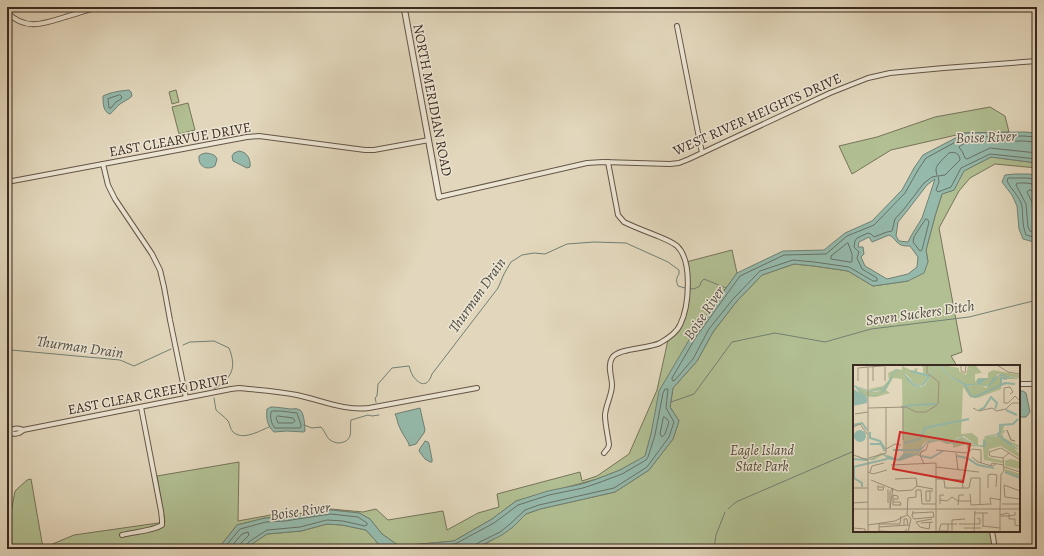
<svg xmlns="http://www.w3.org/2000/svg" width="1044" height="556" font-family="Alegreya,serif">
<style>
.green{fill:#b1bf92;stroke:#76745a}
.water{fill:#95baac;stroke:#718074;fill-rule:evenodd}
.lines{fill:none;stroke-linecap:round;stroke-linejoin:round}
.shore{stroke:#687266;stroke-width:1}
.stream{stroke:#718074;stroke-width:1}
.minor-casing{stroke:#645548;stroke-width:6}
.tertiary-casing{stroke:#645548;stroke-width:7}
.minor{stroke:#ece5d3;stroke-width:4}
.tertiary{stroke:#ece5d3;stroke-width:5}
.labels{text-anchor:middle;stroke-width:3;stroke-linejoin:round;paint-order:stroke}
.street-label{font-size:14px;fill:#3a2a21;stroke:#ece5d3}
.park-label{font-size:14px;font-style:italic;fill:#524838;stroke:#ece5d3}
.water-label{font-size:15px;font-style:italic;fill:#514e44;stroke:#ece5d3}
.inset-river{fill:none;stroke:#95baac;stroke-width:2}
.inset-road{fill:none;stroke:#9f927e;stroke-width:1}
.view{fill:#d62828;fill-opacity:0.15;stroke:#d62828;stroke-width:2}
.inset-edge{fill:none;stroke:#3a2a21;stroke-width:2}
</style>
<rect width="100%" height="100%" fill="#e2d7bc"/>
<filter id="stains"><feTurbulence type="fractalNoise" baseFrequency=".005" numOctaves="4"/><feColorMatrix values="0 0 0 0 .2 0 0 0 0 .09 0 0 0 0 .02 0 0 0 .5 -.17"/></filter>
<radialGradient id="worn" r=".72"><stop offset=".6" stop-color="#630" stop-opacity="0"/><stop offset="1" stop-color="#630" stop-opacity=".3"/></radialGradient>
<g class="green">
<polygon points="176,90 179,102 172,104 169,92"/>
<polygon points="188,103 195,130 179,134 172,107"/>
<polygon points="990,107 1005,116 1009,132 965,133 891,150 852,174 839,146 877,137 935,117"/>
<polygon points="991,157 1037,163 1037,168 995,164 970,178 959,191 939,228 962,352 951,356 957,366 854,366 854,531 991,531 994,549 474,549 487,543 513,527 526,514 540,509 615,492 649,470 673,439 679,421 670,407 673,388 697,361 713,332 737,301 762,275 794,264 814,266 848,271 873,286 908,281 928,262 926,250 935,216 942,194 954,190 963,171"/>
<polygon points="732,250 737,273 692,335 651,434 645,457 620,470 597,479 516,501 492,519 454,541 399,546 382,534 370,519 359,513 331,510 284,518 265,518 237,525 218,549 7,549 7,519 11,513 15,491 27,480 31,479 43,548 74,535 165,522 157,476 239,462 238,521 276,514 279,516 284,516 331,509 363,512 376,509 388,520 443,511 447,530 478,513 499,507 497,494 580,472 582,481 597,476 629,454 657,390 668,340 677,332 683,323 687,290 686,262"/>
<polygon points="327,524 342,525 366,530 383,549 247,549 252,544 267,534 301,531"/>
</g>
<g class="water">
<path d="M129 90 131 92 132 96C128 100 124 101 120 104 116 107 114 111 110 114 103 112 103 103 103 96 111 92 120 91 129 90Z"/>
<path d="M1024 132 1037 133V163L991 157 964 171 954 190 942 194 935 216 926 250 928 262 924 273 908 281 873 286 848 271 814 266 794 264 762 275 737 301 713 332 697 361 673 388 670 407 679 421 673 439 649 470 615 492 540 509 526 514 513 527 502 535 474 549H383L366 530 342 525 327 524 301 531 267 534 252 544 247 549H218L237 525 265 518H284L331 510 359 513 370 519 382 534 399 546 454 541 492 519 516 501 548 491 582 484 597 479 620 470 645 456 651 434 659 391 692 335 737 273 783 251 824 250 845 233 872 221 902 190 914 168 923 155 965 133ZM935 179 922 218 911 236 908 242 899 241 896 236 898 222 907 211 927 185ZM889 235C893 237 894 239 897 242 900 246 905 246 910 246L918 257 917 267 908 274 887 279 865 266 861 257 864 254 863 247H858L859 242 869 237 872 242Z"/>
<path d="M239 151C247 152 251 159 250 167L247 168 233 161 232 156 234 153Z"/>
<path d="M206 153C211 154 215 154 217 159L215 166C206 171 198 166 199 156L202 154Z"/>
<polygon points="1015,174 1029,174 1037,176 1037,242 1034,242 1023,239 1019,229 1017,206 1012,195 1002,182 1005,175"/>
<polygon points="1021,391 1023,391 1026,393 1030,412 1026,417 1020,417 1019,415 1019,392"/>
<path d="M271 407C277 407 283 408 290 409 293 409 297 408 300 410 304 412 305 426 305 431L304 432 287 431 274 432C267 426 266 418 267 409Z"/>
<path d="M420 408 425 430 424 433 416 444 409 446V444C406 438 401 432 399 426 397 422 397 417 395 414Z"/>
<path d="M425 441 428 442 429 444 432 459V462H430L425 459 419 451C420 447 423 445 425 441Z"/>
</g>
<g class="lines">
<g class="shore">
<polygon points="120,95 122,97 121,99 116,102 111,108 109,108 108,99"/>
<path d="M1037 137 1023 136 965 137 926 158 918 170 905 193 874 225 847 236 826 254 784 255 740 276 696 337 672 378V380L673 381 675 380 693 359 709 329 733 299 760 271 793 260 814 262 849 267 873 281H877V278L862 269 857 258 859 252 854 247 855 241 857 238 868 233 871 234 874 237 887 232 892 231 895 219 904 209 924 183 932 177 937 176C937 174 936 172 936 169 936 165 946 156 949 153 955 151 960 154 960 160L945 175 938 176 939 182 936 190 938 192 951 187 961 168 990 154 1037 159"/>
<polyline points="1037,142 1023,141 967,142 960,146 959,147 963,153 965,158 967,159 990,148 1037,153"/>
<path d="M1037 180 1028 178H1008L1007 181C1011 189 1020 197 1022 206 1023 216 1022 225 1026 235L1037 238"/>
<polyline points="1037,185 1027,183 1017,183 1016,185 1026,204 1028,227 1030,231 1037,233"/>
<polyline points="1037,191 1029,190 1027,192 1032,202 1034,225 1037,227"/>
<polygon points="926,219 928,220 929,222 922,250 920,251 913,242 914,237"/>
<polygon points="848,243 852,254 852,262 850,262 831,259 831,256 846,244"/>
<path d="M273 411H281L297 413 301 425V427L299 428H275C271 424 270 417 271 412Z"/>
<polygon points="278,416 293,418 295,421 293,423 278,423 276,418"/>
<polygon points="664,417 666,418 669,422 665,434 662,437 660,434 663,419"/>
<polyline points="223,549 240,529 266,522 285,521 331,514 358,517 367,523 367,525 365,526 343,521 327,520 300,527 267,530 250,541 246,545 245,549"/>
<polyline points="229,549 242,534 248,532 249,535 241,543 240,549"/>
<polyline points="408,549 455,544 494,523 518,505 549,495 583,488 598,483 622,474 646,460 648,457 655,435 663,393 665,389 668,389 666,408 674,422 669,437 647,467 614,488 539,505 525,510 510,524 500,532 476,544 474,546 473,549"/>
</g>
<g class="stream">
<polyline points="688,288 694,289 700,286 701,282 704,279 726,288"/>
<path d="M183 345 190 342 214 341 229 348C237 368 232 378 214 389"/>
<polyline points="7,348 11,350 120,360 134,366 171,349"/>
<path d="M214 398 216 410C219 413 225 417 228 421 230 424 230 429 233 432 243 441 259 431 269 427"/>
<path d="M376 402 375 398 377 396 378 384 392 368 409 366C410 369 411 373 413 376 420 386 428 387 432 374L498 288 504 274 511 262 522 255 534 253 545 254 567 244 594 242 626 243 668 262 679 270V274C676 278 676 281 678 286L685 288"/>
<polyline points="671,402 694,394 732,342 775,333 825,342 871,329 969,317 1037,300"/>
<path d="M304 425 312 428 321 427C325 431 326 437 330 440 333 442 336 443 339 443 355 441 349 430 351 420L368 415 372 416 379 415"/>
<polyline points="728,509 736,502 854,451"/>
<polyline points="714,549 716,535 725,512"/>
</g>
<g class="minor-casing">
<g id="minor">
<path d="M7 12C25 31 43 24 65 17 76 14 87 10 98 7"/>
<polyline points="677,26 702,153"/>
<polyline points="103,164 108,185 115,199 152,254 160,270 164,287 170,320 186,398"/>
<polyline points="7,182 247,137 259,136 365,150 374,150 429,140"/>
<polyline points="439,197 587,163 603,162 670,164 679,163 689,159 723,143 830,93 868,78 890,73 944,68 1037,61"/>
<polyline points="1019,384 1030,384 1037,383"/>
<path d="M23 430 231 389 239 388C259 390 278 391 297 395 321 400 344 411 369 408L477 388"/>
<path d="M7 432C13 429 17 427 23 430 19 435 13 434 7 433"/>
<path d="M604 453 608 448 609 445C608 435 605 425 605 415 606 404 612 395 612 385 612 377 607 366 612 358 618 348 648 349 660 343 667 339 677 332 680 325 689 307 693 261 677 246 671 241 662 238 655 235 645 231 634 227 624 222L618 215 608 162"/>
<polyline points="992,531 995,549"/>
<path d="M122 535C133 532 153 531 162 525V520L161 511 141 407"/>
</g>
</g>
<g class="tertiary-casing">
<polyline id="tertiary" points="404,7 439,197"/>
</g>
<use href="#minor" class="minor"/>
<use href="#tertiary" class="tertiary"/>
</g>
<g class="labels">
<g class="street-label">
<text transform="translate(433 100) rotate(79)" y="5">NORTH MERIDIAN ROAD</text>
<text transform="translate(757 114) rotate(-24)" y="5">WEST RIVER HEIGHTS DRIVE</text>
<text transform="translate(180 139) rotate(-10)" y="5">EAST CLEARVUE DRIVE</text>
<text transform="translate(148 394) rotate(-11)" y="5">EAST CLEAR CREEK DRIVE</text>
</g>
<g class="park-label">
<text x="762" y="455">Eagle Island<tspan x="762" dy="16">State Park</tspan></text>
</g>
<g class="water-label">
<text transform="translate(986 137) rotate(-2)" y="5">Boise River</text>
<text transform="translate(477 295) rotate(-55)" y="5">Thurman Drain</text>
<text transform="translate(704 313) rotate(-56)" y="5">Boise River</text>
<text transform="translate(920 313) rotate(-8)" y="5">Seven Suckers Ditch</text>
<text transform="translate(80 347) rotate(8)" y="5">Thurman Drain</text>
<text transform="translate(300 511) rotate(-8)" y="5">Boise River</text>
</g>
</g>
<g transform="translate(853 365)">
<rect width="167" height="167" fill="#e2d7bc"/>
<path d="M66 0H83L68 21 61 19 54 10 51 8 56 17 63 22H68L72 20 81 3 87 0 93 9 112 21 127 19 133 23 146 11 167 14H149V19L153 17V19L148 21V24L125 33 117 32 110 22 108 69 119 68 125 73V80H130V76L131 73 132 71 147 68V60H151L150 66 154 65 149 69 151 73 167 81V83L150 75 145 69 133 72 131 74V77L133 72 146 71 154 79 167 85 161 84 167 89V93L148 81 136 84 135 92 150 96 158 94 167 97V104L152 101V104L167 109V114L152 106V96L149 98 131 95 130 82H125L118 81 114 84V79L100 83V79H94L91 78 86 76 73 79 67 91H64V90L71 83 72 78 86 75 94 78 101 79 108 72 124 82H130L132 79 131 81 123 80 111 71 105 72 99 78 87 74 75 76 72 77 62 89 52 87 49 93 45 94 37 92 31 89 32 91 29 90 21 95H16L28 88 32 89 45 94 50 90 49 14 40 13 33 25 37 28 23 32 9 31 0 20 6 26 4 22 14 26 23 27 28 25 18 26 16 24 30 21 36 15 35 8 43 4 49 5V1L62 7 61 4 65 3 63 8H70V2ZM89 0 106 3V6L113 10 115 1H123L129 8 122 9V17L125 13H135V8L140 5 167 10V13L145 9 135 21 112 19 94 9Z" fill="#b1bf92"/>
<path d="M83 0H87L81 3 76 13 71 20 69 21 65 22 61 21 55 16 50 7 43 5 32 26 22 31 9 29 0 20 18 26 31 23 43 4 50 7 61 19 68 21ZM4 22 18 27 32 24 24 30H12ZM87 0H89L94 9 113 19H124L125 14 136 13 128 18 135 21 140 13 148 9 167 14 146 11 136 22 127 19 112 21 93 9ZM0 24 14 32V38L0 41ZM1 71a6 6 0 1 1 12 0a6 6 0 1 1-12 0ZM145 69 167 85 154 79 144 70 132 73 133 81 130 82 123 81 108 72 101 79 94 78 86 75 74 78 64 90 47 96 32 94 34 93 29 89 20 95 9 94 0 88 9 93 20 94 29 89 45 94 52 87 62 89 75 76 87 74 99 78 108 71 123 80 130 81V76L133 72Z" fill="#95baac" fill-rule="evenodd"/>
<path class="inset-river" d="M58 6 76 11M112 20 118 31 122 32 152 18 162 19M148 20V13L154 14M62 40 84 39M48 42 61 40M126 45 131 43 138 32 144 38 142 44M153 45 164 50M102 57 116 54M0 60 9 58 14 65M17 67V73L27 76 32 84M144 70 147 67V60L160 59 165 54M67 74 72 63 101 57M51 78 67 74M17 79H28L32 86M40 85H65L70 82M68 91 78 93 90 86M104 91 114 93 125 100 141 103M0 94 14 95M0 102 34 94M1 102V113L9 118V122M152 107 167 113"/>
<path class="inset-road" d="M74 0V8L86 17 85 39M108 0V6L112 8 113 0M144 0 155 7 167 9M16 2 41 0M20 2V16M5 16V3L15 2M32 16V2M157 29 160 27 157 22 151 23V38H155L162 31 167 36M15 43 53 42 63 47H73L84 40M120 43 126 46 139 43 143 46 153 44 159 38H167M2 49 15 47M0 62 7 59 14 69M154 65 158 75 162 76 158 75ZM50 75V42M33 84 42 79 48 80M83 85 114 88M103 88 105 105M115 88 119 84 128 85V98M0 90 15 95M119 92 125 97 139 101 143 99M16 93 33 88V42M150 93 137 91 136 87 148 83 167 95M71 99 67 90 68 87 73 85 75 79M38 100 83 98V144M138 100 139 98 151 100M83 102 126 107M151 102 167 107M15 107 20 109 34 105M17 107 19 101 31 98M42 114 63 113 64 121M83 114 109 115 110 123M18 115 45 126 59 125 64 121M91 115 92 123H116L118 113H127V139M25 120V125H30L31 122H25M151 120 167 126M151 120 152 132M64 121 80 124M0 123H15M135 123V110L139 109 144 110 143 122M77 126V136H73V126H80M117 129 118 140 137 139M99 132 105 136H117M152 132 167 134M40 134H45V131L40 130M87 135 94 136 99 132M40 137H47L48 140H40V130M0 138 15 137M35 138V124M87 139V130H91M149 139H167M105 140 106 130H111M138 140 137 133 148 135M37 143 40 123 37 127V144M0 144H167M147 144 148 109 151 106 150 93 156 88M60 146 59 151 61 154 81 152 80 147 60 148M162 147V150L156 151V154H162V160L167 161M121 148H135M15 150V0M15 150V167M147 150 154 148 156 149V151H147M77 157 76 164 67 162 63 157 79 154M68 158 80 157M106 159H127V154L124 153M15 160 42 156 54 150M51 160V154H54L55 161M130 161 147 163M26 162 55 160M130 162V148M0 163 12 164V167M111 163H128M26 166 51 167 54 164M86 166 88 159H104M86 166H95V159M26 167V159H47L48 151M55 167 58 154 54 149 55 133 63 132V125H68L69 139H83M83 167V144M99 167V155L112 154M121 167 122 146M147 167V144"/>
<path class="view" d="M47 67 117 79 110 117 40 104Z"/>
<rect width="167" height="167" class="inset-edge"/>
</g>
<rect width="1044" height="556" fill="none" stroke="#e2d7bc" stroke-width="24"/>
<rect x="8" y="8" width="1028" height="540" fill="none" stroke="#3a2a21" stroke-width="2"/>
<rect x="12" y="12" width="1020" height="532" fill="none" stroke="#3a2a21"/>
<rect width="100%" height="100%" filter="url(#stains)"/>
<rect width="100%" height="100%" fill="url(#worn)"/>
</svg>
